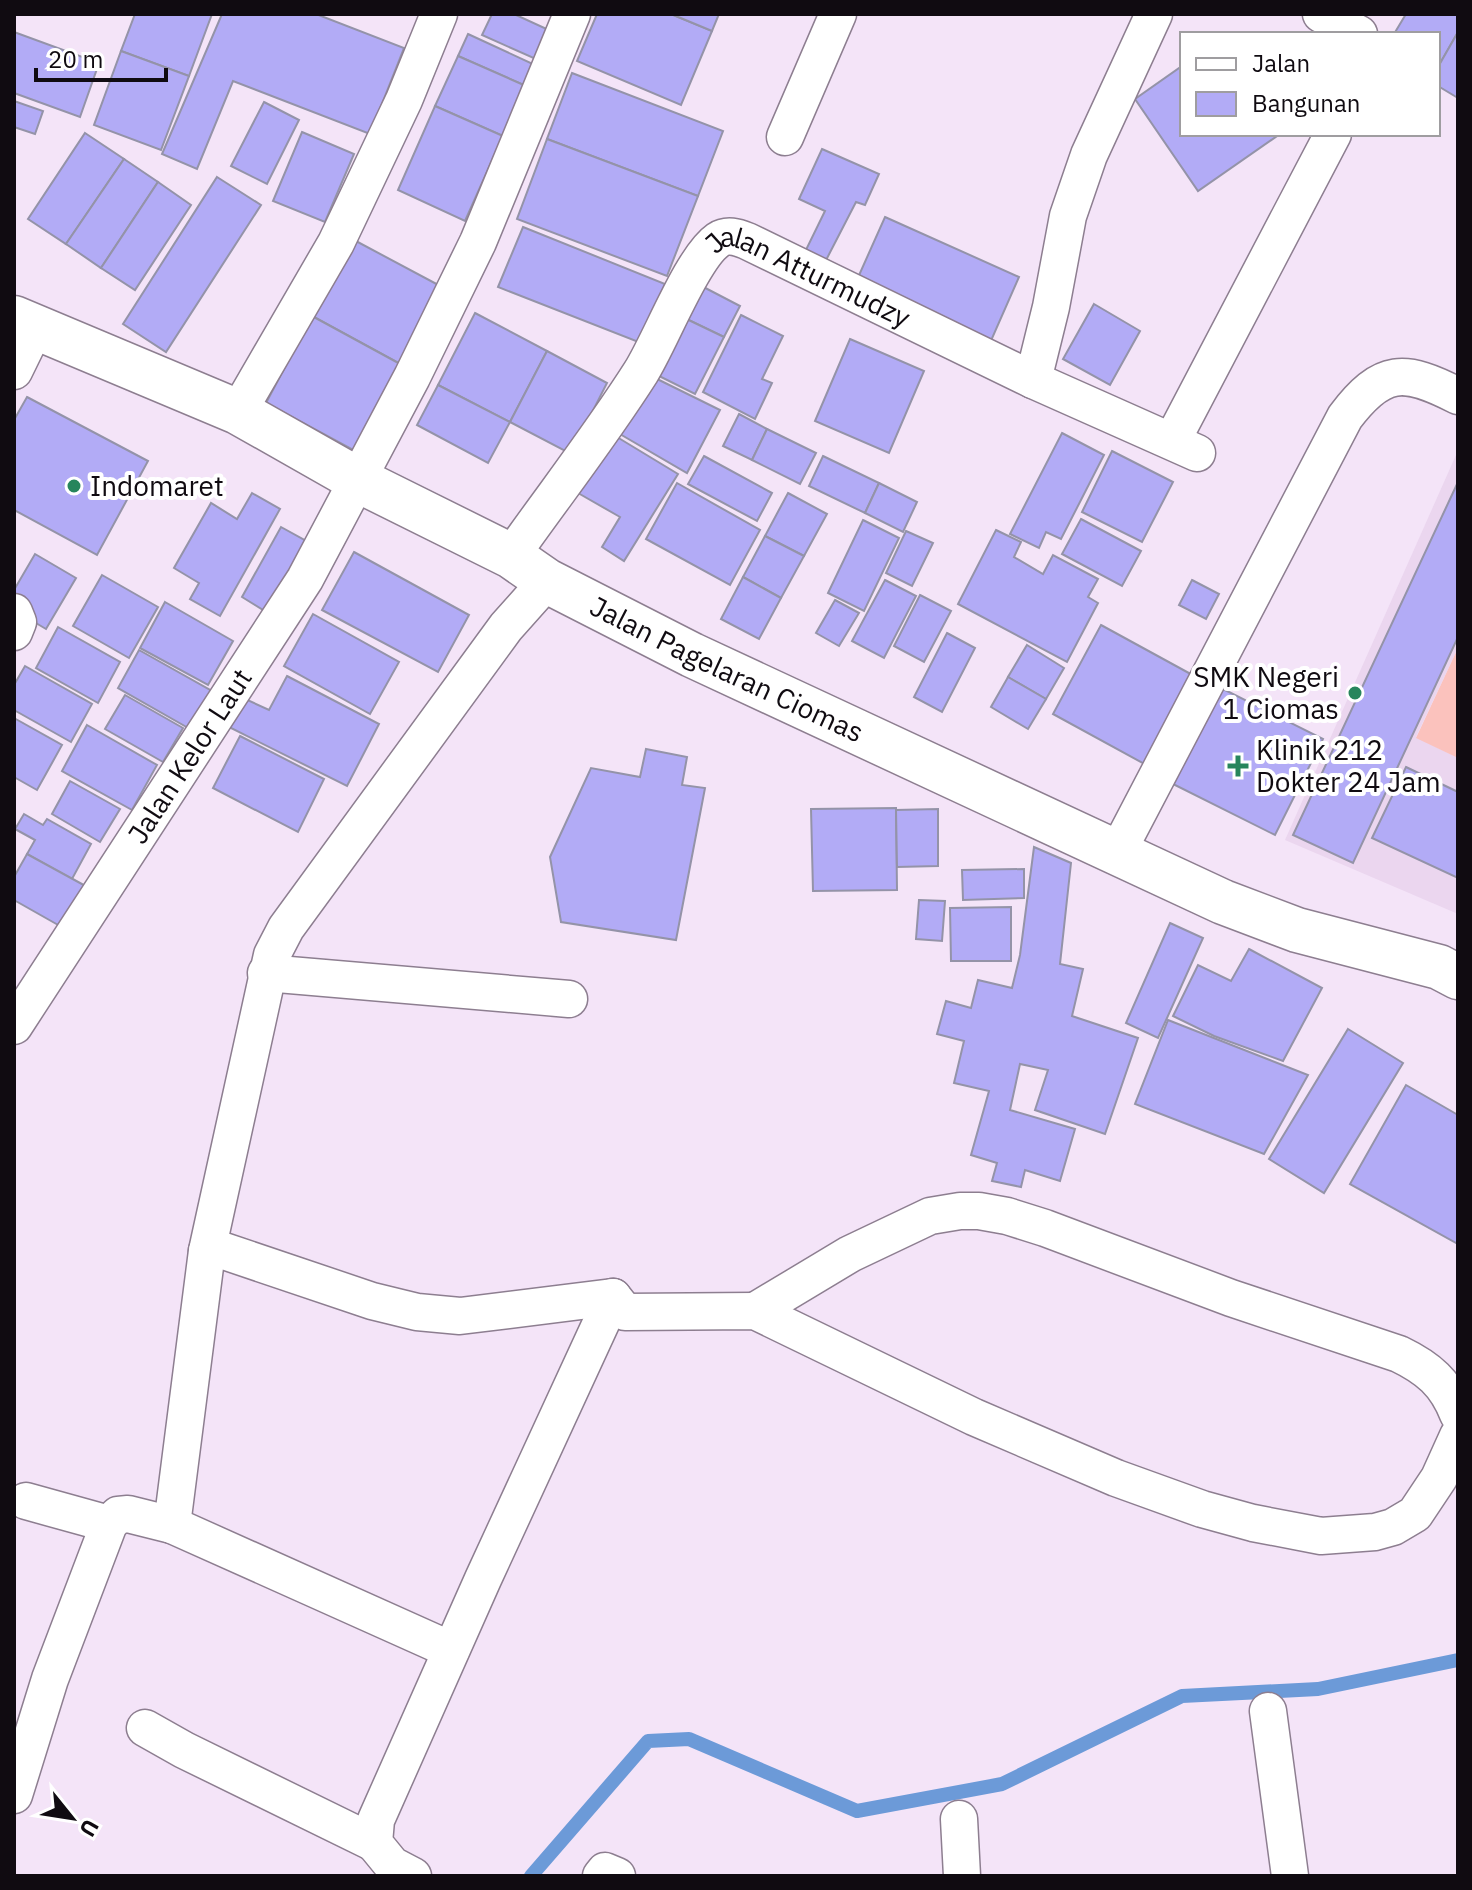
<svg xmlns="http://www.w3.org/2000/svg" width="1472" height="1890" font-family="'IBM Plex Sans',sans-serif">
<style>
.built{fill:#ebd6ef}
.green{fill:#fbc2bd}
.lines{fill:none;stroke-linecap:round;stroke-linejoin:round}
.stream{stroke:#6c9ad8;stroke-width:14}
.building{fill:#b2abf6;stroke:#9493a8;stroke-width:2}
.street-casing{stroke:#8d7e90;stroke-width:39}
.secondary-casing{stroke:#8d7e90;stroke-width:47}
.street{stroke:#fff;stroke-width:36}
.secondary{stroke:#fff;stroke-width:44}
.poi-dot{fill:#27855c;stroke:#fff;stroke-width:3}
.labels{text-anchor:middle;stroke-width:8;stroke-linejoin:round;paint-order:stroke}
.street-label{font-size:28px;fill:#100b11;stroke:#fff}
.poi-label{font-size:28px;fill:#100b11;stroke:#fff;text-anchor:start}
</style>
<rect width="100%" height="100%" fill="#f4e4f8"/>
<polygon class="built" points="1456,455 1458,482 1293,834 1353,862 1458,637 1458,648 1416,737 1458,758 1458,792 1406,767 1372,838 1458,878 1458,914 1285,840"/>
<polygon class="green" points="1458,648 1458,758 1416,738"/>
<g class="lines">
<polyline class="stream" points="531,1876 648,1741 689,1739 857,1811 1002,1784 1182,1696 1318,1689 1458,1660"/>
</g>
<g class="building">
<polygon points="135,14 212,14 189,76 121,51"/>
<polygon points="222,14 316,14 404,48 370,134 233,81 197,169 162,154"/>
<polygon points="492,14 514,14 551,31 538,60 482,35"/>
<polygon points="597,14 671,14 712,31 681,105 577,61"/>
<polygon points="671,14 719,14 712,31"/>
<polygon points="1406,14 1458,14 1458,32 1438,67 1438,34 1394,34"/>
<polygon points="14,32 99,63 80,117 14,93"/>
<polygon points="1458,32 1458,98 1438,86 1438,67"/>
<polygon points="468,34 535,65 526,86 458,56"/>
<polygon points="121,51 189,76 161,150 94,125"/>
<polygon points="458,56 526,86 503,136 435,106"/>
<polygon points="1182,66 1182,134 1280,134 1198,191 1135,99"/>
<polygon points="572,73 723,131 698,196 547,139"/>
<polygon points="14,101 43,111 35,134 14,127"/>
<polygon points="264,102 299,120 267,184 231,166"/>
<polygon points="435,106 503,136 465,221 398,190"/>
<polygon points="302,132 354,154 325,222 273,201"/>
<polygon points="85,133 124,159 66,244 28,219"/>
<polygon points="547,139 698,196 667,276 517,219"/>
<polygon points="822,149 879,174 865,205 856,202 823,266 803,256 825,211 799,199"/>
<polygon points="124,159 158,182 101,268 66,244"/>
<polygon points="217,177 261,205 166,352 123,324"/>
<polygon points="158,182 191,205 135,290 101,268"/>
<polygon points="885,217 1019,277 990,343 856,282"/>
<polygon points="523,227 665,284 641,343 498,287"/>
<polygon points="354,240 444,288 402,365 312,316"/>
<polygon points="690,280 740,306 724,337 674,313"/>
<polygon points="1094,304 1140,331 1110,385 1063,359"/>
<polygon points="475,313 547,351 510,422 438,385"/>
<polygon points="674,313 724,337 695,394 645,369"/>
<polygon points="741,315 783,336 762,379 772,383 755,419 703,392"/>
<polygon points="312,316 402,365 355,451 266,403"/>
<polygon points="850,339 924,371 889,453 815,421"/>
<polygon points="547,351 607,383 571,454 510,422"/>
<polygon points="647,374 720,410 687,473 613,430"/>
<polygon points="438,385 510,422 488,463 417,425"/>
<polygon points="27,397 148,461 97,555 14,510 14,420"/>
<polygon points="739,414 767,429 752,460 723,446"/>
<polygon points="767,429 816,453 800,484 752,460"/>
<polygon points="1062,433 1104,455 1061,539 1046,532 1039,548 1010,534"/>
<polygon points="612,434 678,474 624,561 602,547 620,517 578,493"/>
<polygon points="1112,451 1173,482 1142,542 1082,512"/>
<polygon points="704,456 772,493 757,521 688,484"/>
<polygon points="823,456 879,483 865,513 809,486"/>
<polygon points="1458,482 1458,637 1353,863 1293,835"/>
<polygon points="677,483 760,530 730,585 646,539"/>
<polygon points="879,483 917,502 903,532 865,513"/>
<polygon points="252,493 280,509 220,616 190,599 199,583 174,568 211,503 237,519"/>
<polygon points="788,493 827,514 804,556 765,536"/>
<polygon points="1081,519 1141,551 1122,586 1062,554"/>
<polygon points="863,520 899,538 864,611 828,593"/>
<polygon points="281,527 308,542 268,613 242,597"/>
<polygon points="996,530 1021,542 1014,557 1043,574 1053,555 1098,579 1088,597 1098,603 1067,662 958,604"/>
<polygon points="906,531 933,543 912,586 886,573"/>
<polygon points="765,536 804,556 781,598 743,577"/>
<polygon points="354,552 469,615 438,672 322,610"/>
<polygon points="35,554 76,578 46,629 14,610 14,590"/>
<polygon points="102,575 158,607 129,658 73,626"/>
<polygon points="743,577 781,598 759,639 721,619"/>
<polygon points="885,580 916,596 884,658 852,641"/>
<polygon points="1192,580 1219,594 1206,619 1179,605"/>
<polygon points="920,595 951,611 924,662 894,646"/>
<polygon points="835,600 859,613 839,646 816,633"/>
<polygon points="165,602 233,641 208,685 140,648"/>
<polygon points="313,614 399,662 370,714 284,666"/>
<polygon points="1101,625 1198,678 1150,767 1053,714"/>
<polygon points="58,627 120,662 98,703 36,668"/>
<polygon points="947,633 975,648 942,712 914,697"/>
<polygon points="1027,645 1064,668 1046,699 1008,677"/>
<polygon points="139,650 219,695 197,733 118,688"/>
<polygon points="25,666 92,704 71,742 14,710 14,685"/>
<polygon points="287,676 379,724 347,786 227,726 241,697 269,710"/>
<polygon points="1008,677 1046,699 1028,729 991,707"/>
<polygon points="1221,688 1323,739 1275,835 1173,784"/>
<polygon points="125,695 183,728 163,762 105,729"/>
<polygon points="14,718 62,745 37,790 14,777"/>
<polygon points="87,725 157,765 132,810 62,771"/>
<polygon points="240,736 324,779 298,832 213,788"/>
<polygon points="646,749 687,757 682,785 705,788 676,940 561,922 550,857 591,768 640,777"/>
<polygon points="1406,767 1458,792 1458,878 1372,838"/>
<polygon points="70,781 120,809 100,842 52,814"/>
<polygon points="896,808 897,890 813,891 811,809"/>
<polygon points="938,809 938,866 897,867 896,810"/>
<polygon points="24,814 43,825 47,819 91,844 72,879 27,854 35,840 15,829"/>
<polygon points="1034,847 1071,863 1060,964 1083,969 1072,1016 1138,1038 1105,1134 1035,1110 1048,1070 1020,1064 1010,1110 1075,1129 1060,1181 1025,1170 1021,1187 992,1181 997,1163 971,1155 989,1091 954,1083 964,1041 937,1034 946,1001 971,1008 978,980 1012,988 1020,955"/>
<polygon points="27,854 91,889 67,930 14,900 14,877"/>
<polygon points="1024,869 1024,898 963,900 962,870"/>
<polygon points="919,900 945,901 942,941 916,939"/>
<polygon points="1011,907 1011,961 951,961 950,908"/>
<polygon points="1170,923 1203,938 1158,1038 1126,1023"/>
<polygon points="1249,949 1322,988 1283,1061 1214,1036 1173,1016 1198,965 1231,981"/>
<polygon points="1168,1020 1308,1075 1264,1154 1135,1104"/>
<polygon points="1348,1029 1403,1063 1324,1193 1269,1159"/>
<polygon points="1406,1085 1458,1115 1458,1244 1350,1184"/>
</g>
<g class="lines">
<g class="street-casing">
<g id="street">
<polyline points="1321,14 1359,34"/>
<polyline points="785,137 838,14"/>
<polyline points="14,371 35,328"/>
<polyline points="1033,380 1051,307 1068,216 1089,155 1154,14"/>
<polyline points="238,412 336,243 404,100 439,14"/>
<polyline points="1172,441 1333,134"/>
<path id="s1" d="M511 556C554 495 601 435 641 372 660 342 692 258 718 240 727 234 737 237 747 241L1033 380 1197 453"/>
<polyline points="14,612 18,622 14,632"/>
<path d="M1117 853 1345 417C1382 368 1404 368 1458 396"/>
<polyline points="266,973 569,999"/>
<path id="s2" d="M14 1026 305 579 412 377 478 242 572 14"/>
<polyline points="207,1251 224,1251 372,1301 417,1312 460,1316 613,1297 625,1312 755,1311 974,1417 1116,1478 1202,1509 1253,1523 1321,1536 1375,1532 1393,1527 1415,1514 1439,1478 1458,1436"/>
<path d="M755 1311 850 1254 930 1216 960 1211H979L1007 1216 1045 1228 1231 1298 1399 1354C1428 1368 1446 1383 1458 1414"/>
<polyline points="26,1501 109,1524"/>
<polyline points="451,1650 172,1525 207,1251 272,955 286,928 506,627 547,581"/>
<polyline points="1268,1711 1290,1876"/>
<polyline points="145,1728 184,1750 374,1843"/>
<polyline points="14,1795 50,1679 109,1524 118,1515 128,1514 172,1525"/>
<polyline points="959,1819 962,1876"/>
<polyline points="413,1876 392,1865 374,1843 376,1820 483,1579 613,1297"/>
<polyline points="601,1876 605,1871 617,1876"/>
</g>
</g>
<g class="secondary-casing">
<g id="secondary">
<path id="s3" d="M14 318 238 412 358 480 511 556 547 581 692 655 1223 902 1297 930 1439 967 1458 977"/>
</g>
</g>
<use href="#street" class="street"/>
<use href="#secondary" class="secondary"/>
</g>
<g class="poi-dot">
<circle cx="74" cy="486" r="8"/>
<circle cx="1355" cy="693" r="8"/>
<path d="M1234 754h8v8h8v8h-8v8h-8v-8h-8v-8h8z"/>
</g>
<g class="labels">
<g class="street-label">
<text dy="10" stroke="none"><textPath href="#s1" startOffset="478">Jalan Atturmudzy</textPath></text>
<text dy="10" stroke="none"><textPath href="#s3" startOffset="796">Jalan Pagelaran Ciomas</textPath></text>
<text dy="10" stroke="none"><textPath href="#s2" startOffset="322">Jalan Kelor Laut</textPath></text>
</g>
<g class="poi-label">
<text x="90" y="496">Indomaret</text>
<text x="1339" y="687" text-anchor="end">SMK Negeri<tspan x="1339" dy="32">1 Ciomas</tspan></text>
<text x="1256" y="760">Klinik 212<tspan x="1256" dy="32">Dokter 24 Jam</tspan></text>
</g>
</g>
<rect width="1472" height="1890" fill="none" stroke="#100b11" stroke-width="32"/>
<rect x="1180" y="32" width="260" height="104" fill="#ffffff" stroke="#9f9da0" stroke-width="2"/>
<rect x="1196" y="58" width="40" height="12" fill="#ffffff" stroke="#9f9da0" stroke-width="2"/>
<text x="1252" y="72" font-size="24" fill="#100b11">Jalan</text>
<rect x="1196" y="92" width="40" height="24" fill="#b2abf6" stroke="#9f9da0" stroke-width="2"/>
<text x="1252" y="112" font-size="24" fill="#100b11">Bangunan</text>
<g transform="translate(72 1818) rotate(120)" stroke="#ffffff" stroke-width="6" paint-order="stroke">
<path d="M0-6L14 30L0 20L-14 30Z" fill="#100b11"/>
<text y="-12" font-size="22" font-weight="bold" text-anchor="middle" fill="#100b11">U</text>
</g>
<path d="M36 68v12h130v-12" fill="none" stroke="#100b11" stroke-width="4"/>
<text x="48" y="68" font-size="24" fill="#100b11" stroke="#ffffff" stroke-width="6" paint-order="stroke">20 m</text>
</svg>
